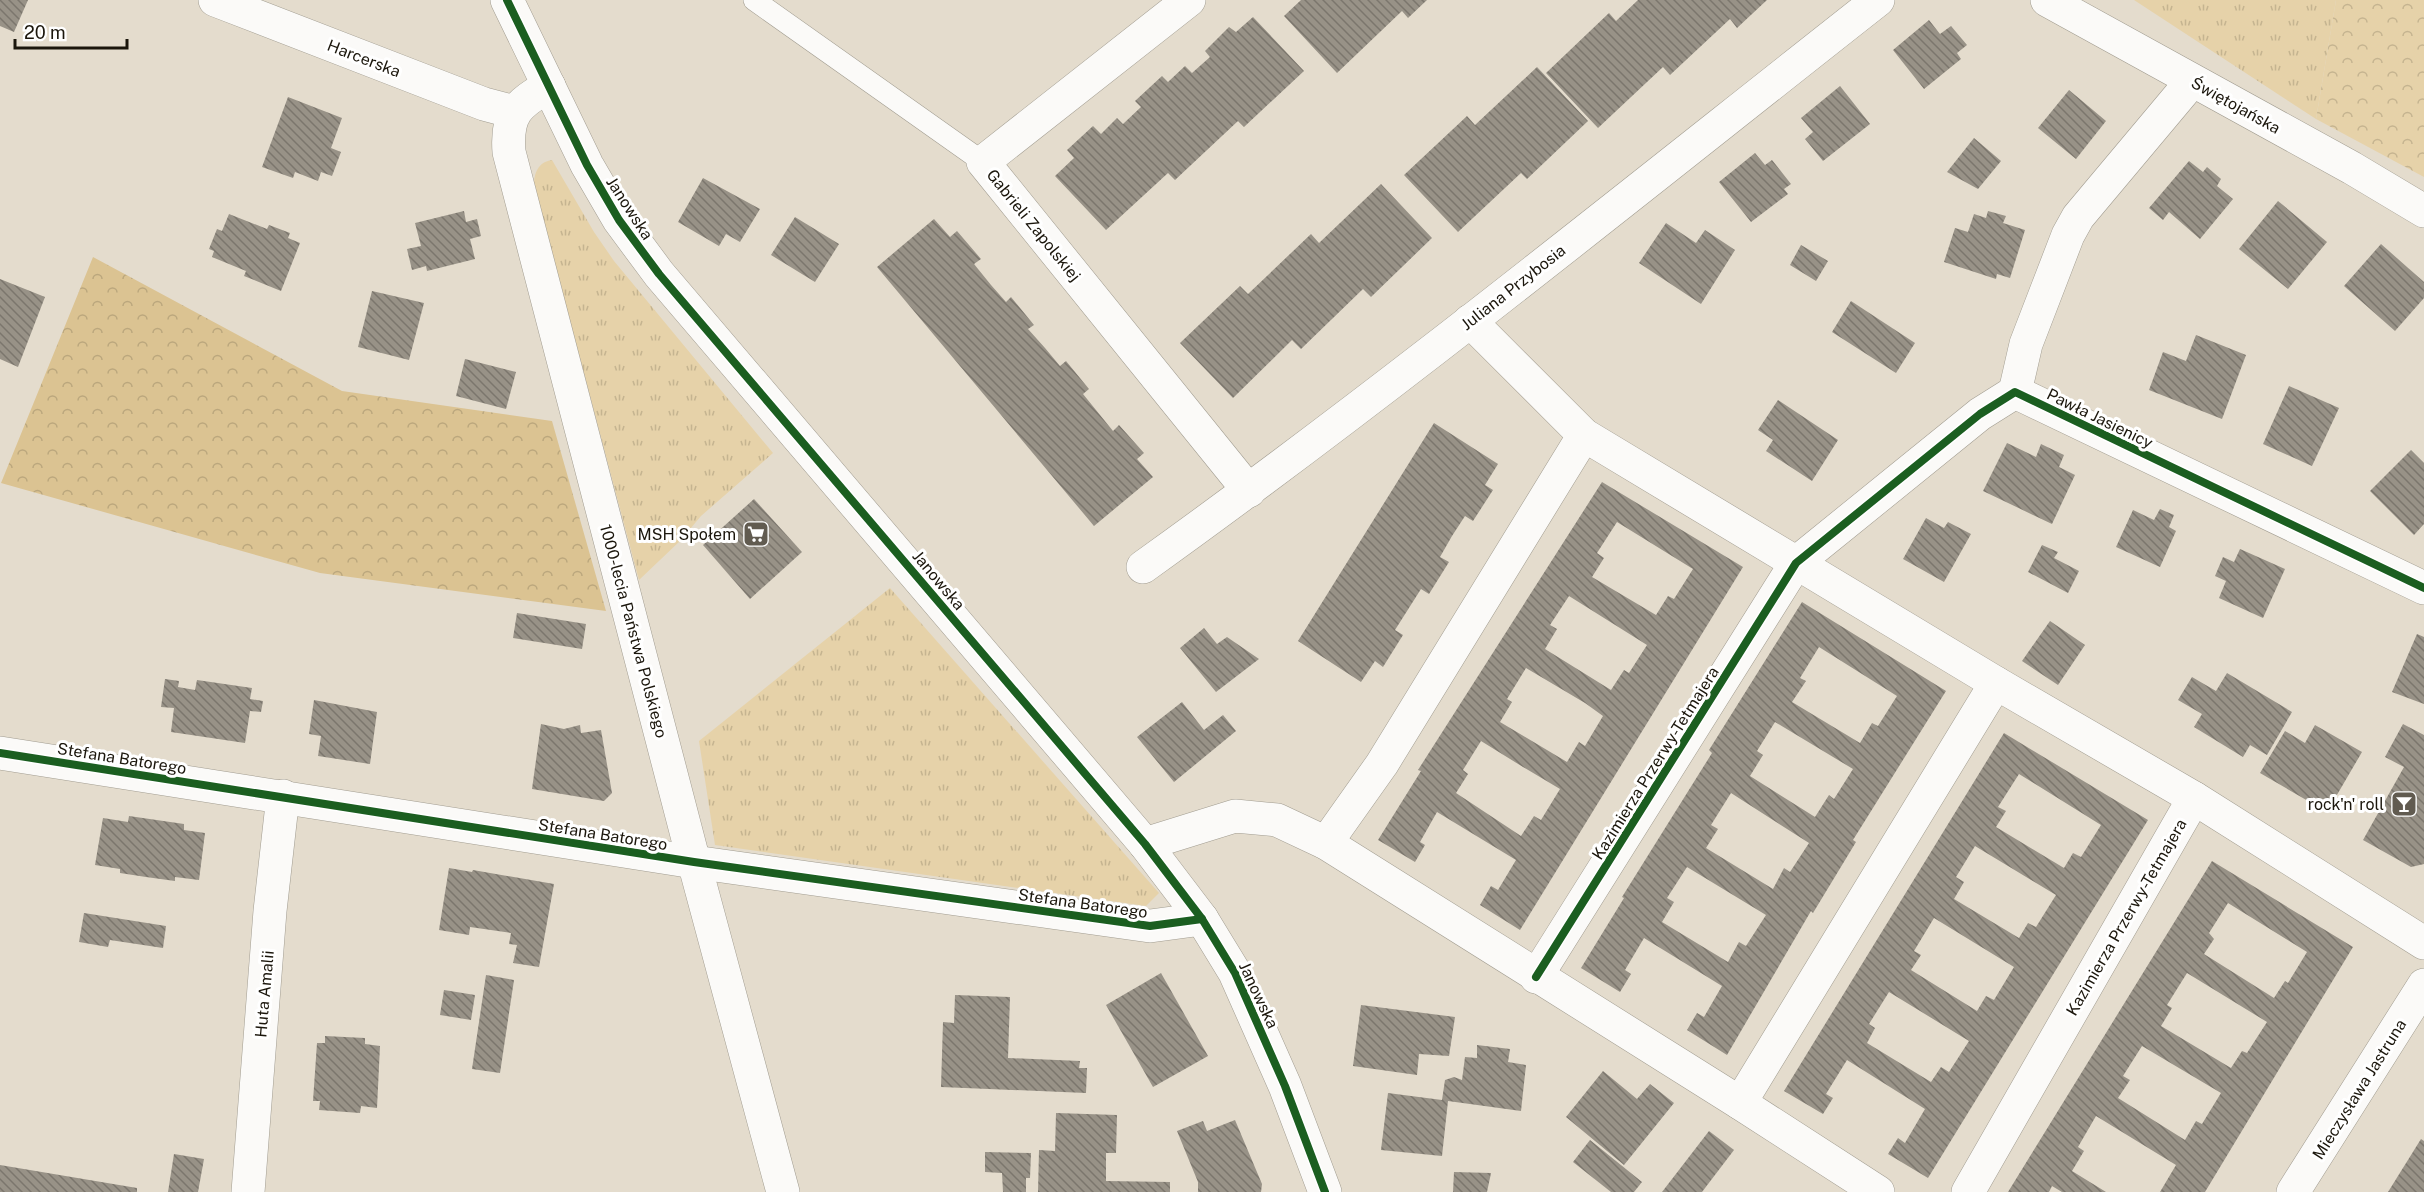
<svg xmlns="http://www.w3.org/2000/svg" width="2424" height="1192" font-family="'Public Sans',sans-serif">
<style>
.grass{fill:url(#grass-tufts)}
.forest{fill:url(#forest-crowns)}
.park{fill:url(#park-crowns)}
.building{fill:url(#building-back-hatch);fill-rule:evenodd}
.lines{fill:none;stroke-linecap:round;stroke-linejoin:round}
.service-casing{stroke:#a19c90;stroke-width:22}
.minor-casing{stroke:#a19c90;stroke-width:34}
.tertiary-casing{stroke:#a19c90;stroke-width:34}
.service{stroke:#fbfaf8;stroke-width:21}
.minor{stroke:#fbfaf8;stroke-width:33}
.tertiary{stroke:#fbfaf8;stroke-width:33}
.cycleway-casing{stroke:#fff;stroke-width:11}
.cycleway{stroke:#1b5e20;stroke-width:8}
.labels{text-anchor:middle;stroke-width:6;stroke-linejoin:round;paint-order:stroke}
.street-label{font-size:16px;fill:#1b160c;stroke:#fff}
.poi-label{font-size:16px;fill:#1b160c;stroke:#fff;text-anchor:end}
</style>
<defs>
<pattern id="grass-tufts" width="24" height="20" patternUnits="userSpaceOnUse" patternTransform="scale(1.5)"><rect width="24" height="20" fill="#e6d2a9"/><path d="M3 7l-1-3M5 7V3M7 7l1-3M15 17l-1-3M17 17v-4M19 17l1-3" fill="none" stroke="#c5b490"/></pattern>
<pattern id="forest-crowns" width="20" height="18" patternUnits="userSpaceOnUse" patternTransform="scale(1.5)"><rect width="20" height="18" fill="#dbc392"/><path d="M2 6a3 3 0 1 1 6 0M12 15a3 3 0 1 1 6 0" fill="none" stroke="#bba77d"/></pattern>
<pattern id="park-crowns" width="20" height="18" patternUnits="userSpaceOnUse" patternTransform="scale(1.5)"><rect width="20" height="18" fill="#e6d2a9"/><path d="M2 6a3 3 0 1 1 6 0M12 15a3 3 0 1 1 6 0" fill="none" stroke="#c5b490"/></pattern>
<pattern id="building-back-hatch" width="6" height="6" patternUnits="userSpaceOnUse" patternTransform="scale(1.5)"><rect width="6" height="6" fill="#989287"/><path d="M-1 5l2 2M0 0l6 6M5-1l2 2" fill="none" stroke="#7b766d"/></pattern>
</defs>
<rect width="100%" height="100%" fill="#e4dccd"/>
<g class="grass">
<polygon points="2134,0 2336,0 2316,119"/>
<path d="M552 160 594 232 614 261 773 453 701 516 680 541 639 580 534 186C534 173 538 162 552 160Z"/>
<polygon points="890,588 1159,893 1146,906 715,845 699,741"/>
</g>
<polygon class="forest" points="93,257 342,391 552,421 606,611 320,573 1,483"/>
<polygon class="park" points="2336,0 2424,0 2424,177 2316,119"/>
<g class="building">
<polygon points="0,0 28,0 14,32 0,26"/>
<polygon points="1301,0 1427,0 1408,18 1402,11 1337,73 1284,16"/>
<polygon points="1638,0 1767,0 1737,28 1730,19 1670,75 1663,67 1598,128 1546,73 1609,13 1616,21"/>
<polygon points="1253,17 1304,71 1244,127 1238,121 1175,180 1168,173 1106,230 1055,176 1074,158 1067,150 1093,126 1101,134 1117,118 1123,124 1141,107 1135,101 1162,76 1168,82 1185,66 1192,73 1210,57 1205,51 1229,27 1236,32"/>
<polygon points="1929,20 1940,34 1951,26 1967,45 1957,53 1961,59 1924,89 1893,50"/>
<polygon points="1537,67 1588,121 1527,179 1521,173 1458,232 1404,175 1467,116 1475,125"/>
<polygon points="1840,86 1870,124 1823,161 1805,139 1813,132 1801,118"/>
<polygon points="2069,90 2106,121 2076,159 2038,128"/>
<polygon points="288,97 342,118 331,148 341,152 332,176 321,172 318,181 295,172 293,178 262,167"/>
<polygon points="1974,138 2001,161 1978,189 1947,172"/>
<polygon points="1755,153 1765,165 1772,160 1791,184 1784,189 1788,194 1751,222 1719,182"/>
<polygon points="2189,161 2203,172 2207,167 2221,179 2217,186 2233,199 2200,239 2169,212 2163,220 2149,208"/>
<polygon points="703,178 760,209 740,242 726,234 719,246 678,222"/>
<polygon points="1381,184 1432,238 1371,297 1363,289 1301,349 1292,340 1233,398 1180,343 1240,286 1248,294 1311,234 1319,243"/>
<polygon points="2278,201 2327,242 2288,289 2239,249"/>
<polygon points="464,211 466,222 477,219 481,236 470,239 475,259 427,271 426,266 412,270 407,249 421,246 415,223"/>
<polygon points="1988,211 2006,216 2003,223 2025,230 2010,278 1997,274 1996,279 1944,262 1955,228 1968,232 1974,214 1986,218"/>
<polygon points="229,214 267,229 269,225 290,233 288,238 300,243 281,291 244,276 246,271 212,257 214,251 209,249 217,229 222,231"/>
<polygon points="795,217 839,244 815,282 771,255"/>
<polygon points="934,219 950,237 957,231 981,259 974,264 991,285 1006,302 1011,297 1034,325 1028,329 1045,348 1060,366 1066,361 1089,389 1083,394 1113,431 1119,425 1144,453 1137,459 1153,477 1094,526 877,267"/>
<polygon points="1666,223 1696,243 1705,230 1735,250 1701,304 1639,263"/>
<polygon points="2381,244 2424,282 2424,298 2395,331 2344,286"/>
<polygon points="1801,245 1828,261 1816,281 1790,265"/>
<polygon points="0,279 45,297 18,367 0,359"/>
<polygon points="372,291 424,303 409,360 358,347"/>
<polygon points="1851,301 1915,343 1896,373 1832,332"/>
<polygon points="2196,335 2246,355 2222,419 2149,390 2163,352 2186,361"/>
<polygon points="465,359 516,372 506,409 456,396"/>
<polygon points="2289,386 2339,408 2312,466 2263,444"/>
<polygon points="1778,400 1838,440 1812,481 1766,451 1773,440 1758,430"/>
<polygon points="1434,423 1498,464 1485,485 1493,490 1473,521 1465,516 1452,536 1440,557 1449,562 1429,594 1421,589 1395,630 1403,635 1383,667 1375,661 1361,682 1298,641"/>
<polygon points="2007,443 2036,457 2041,444 2064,455 2059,467 2075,475 2052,524 1983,491"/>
<polygon points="2411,450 2424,463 2424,524 2414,535 2370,491"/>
<path d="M1602 482 1743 567 1520 930 1480 905 1491 886 1498 890 1516 860 1437 812 1420 842 1425 845 1415 862 1378 840 1421 771 1418 770ZM1617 522 1693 569 1674 599 1668 596 1656 615 1592 577 1604 558 1597 553ZM1569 596 1647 645 1629 673 1624 670 1611 690 1545 649 1557 629 1550 625ZM1526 668 1585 703 1603 716 1585 746 1579 742 1567 762 1500 722 1512 702 1507 699ZM1481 741 1523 767 1529 758 1523 767 1560 789 1541 820 1534 816 1521 836 1456 793 1468 774 1463 770Z"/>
<polygon points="754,499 802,552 750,599 703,545"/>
<polygon points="2160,509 2174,515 2169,527 2176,531 2160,567 2116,547 2133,510 2154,520"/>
<polygon points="1926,518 1944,528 1948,522 1971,534 1944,582 1903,559"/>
<polygon points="2042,545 2058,552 2054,558 2079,571 2068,593 2028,572"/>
<polygon points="2240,549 2285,569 2263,618 2219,598 2226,581 2215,576 2223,557 2234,562"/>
<path d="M1802 602 1946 691 1853 840 1856 842 1813 913 1811 911 1727 1055 1687 1030 1697 1013 1704 1017 1722 986 1644 938 1625 970 1631 974 1620 992 1581 968 1624 898 1622 897 1712 753 1709 750ZM1819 647 1897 696 1878 726 1872 723 1860 743 1792 702 1806 681 1800 678ZM1775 722 1853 769 1834 799 1829 795 1815 817 1750 776 1763 755 1757 751ZM1731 793 1809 843 1790 872 1784 868 1773 889 1706 848 1718 829 1711 825ZM1687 867 1766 915 1746 946 1739 942 1728 962 1662 922 1674 902 1667 898Z"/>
<polygon points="517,613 586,624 582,649 513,638"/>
<polygon points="2050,621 2085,645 2058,685 2022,661"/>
<polygon points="1204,628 1217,644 1227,637 1259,659 1216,692 1180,648"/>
<polygon points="2417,634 2424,637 2424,704 2392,692"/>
<polygon points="2227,673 2292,712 2267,755 2250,745 2243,757 2194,727 2202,714 2178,700 2192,677 2216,691"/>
<polygon points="165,679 179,681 178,687 195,690 197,680 252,688 250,699 263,701 261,712 250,711 245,743 171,732 174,708 161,707"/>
<polygon points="314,700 377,712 370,764 318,756 321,736 309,734"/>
<polygon points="1182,702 1204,730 1223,715 1236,731 1174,782 1137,737"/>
<polygon points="541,724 564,729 580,725 581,733 601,730 612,793 604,801 532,789"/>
<polygon points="2403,724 2424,735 2424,864 2411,867 2363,840 2404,767 2385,757"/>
<polygon points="2315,725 2362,752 2327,812 2260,773 2285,731 2305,743"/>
<path d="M2004 733 2148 820 1928 1178 1888 1154 1898 1138 1905 1143 1925 1109 1847 1060 1826 1094 1833 1098 1823 1114 1784 1091ZM2019 774 2101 825 2081 857 2073 853 2064 868 1996 827 2006 811 1998 807ZM1975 846 2056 895 2036 927 2028 923 2019 938 1954 899 1964 882 1956 877ZM1934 918 2014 967 1994 1000 1986 996 1977 1011 1911 970 1921 955 1914 951ZM1889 992 1969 1041 1949 1072 1941 1067 1931 1082 1867 1043 1875 1028 1869 1024Z"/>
<polygon points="129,816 184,824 184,830 205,833 199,880 175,877 175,881 146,877 120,873 120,869 95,865 103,818 128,822"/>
<path d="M2212 861 2353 947 2205 1192H2160L2176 1165 2096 1116 2078 1147 2084 1151 2072 1171 2106 1192H2062L2052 1186 2049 1192H2008ZM2228 903 2307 952 2288 983 2285 981 2274 998 2204 954 2214 939 2209 933ZM2187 973 2267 1022 2247 1053 2242 1051 2231 1068 2161 1026 2172 1008 2167 1005ZM2142 1046 2221 1093 2202 1124 2196 1121 2185 1140 2118 1098 2130 1080 2123 1076Z"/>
<polygon points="449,868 472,872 473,870 554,884 539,967 513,963 517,945 509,944 511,933 470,927 469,935 439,930"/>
<polygon points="84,913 166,926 163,948 110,940 108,947 79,942"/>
<polygon points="1161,973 1208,1056 1153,1087 1106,1005"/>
<polygon points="486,975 514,980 500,1073 472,1069"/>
<polygon points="444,990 475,995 471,1020 440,1015"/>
<polygon points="955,995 1010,997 1008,1058 1080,1061 1079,1068 1087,1068 1086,1093 941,1087 943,1022 954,1023"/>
<polygon points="1361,1005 1455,1017 1449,1056 1419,1054 1417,1075 1353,1066"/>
<polygon points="325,1036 365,1038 365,1044 380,1046 377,1108 361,1106 360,1113 319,1110 320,1101 313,1101 317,1043 325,1043"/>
<polygon points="1477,1045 1510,1049 1508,1062 1526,1065 1521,1111 1448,1101 1442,1156 1381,1150 1388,1093 1442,1100 1445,1080 1454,1077 1462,1080 1465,1057 1477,1058"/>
<polygon points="1603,1071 1637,1099 1650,1084 1674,1103 1624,1165 1566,1117"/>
<polygon points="1056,1113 1117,1115 1116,1153 1106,1153 1106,1181 1170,1182 1170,1192 1038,1192 1039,1150 1055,1151"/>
<polygon points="1235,1120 1262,1184 1261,1192 1198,1192 1198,1182 1177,1131 1203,1121 1207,1131"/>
<polygon points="1709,1131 1734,1150 1702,1192 1662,1192"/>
<polygon points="2421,1139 2424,1141 2424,1192 2388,1192"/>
<polygon points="1590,1140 1642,1182 1634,1192 1611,1192 1573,1162"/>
<polygon points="985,1152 1031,1153 1030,1178 1026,1178 1026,1192 1003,1192 1002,1173 985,1172"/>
<polygon points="174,1154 204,1159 198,1192 168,1192"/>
<polygon points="0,1165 137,1188 137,1192 0,1192"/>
<polygon points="1454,1172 1491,1173 1487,1192 1453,1192"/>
</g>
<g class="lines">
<g class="service-casing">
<polyline id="service" points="754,0 983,162"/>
</g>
<g class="minor-casing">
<g id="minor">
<polyline points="215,0 484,104 514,112"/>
<polyline points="1189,0 983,162 1249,491"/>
<polyline points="2047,0 2352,168 2424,211"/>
<path d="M549 86C517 104 506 114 509 152L694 862 783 1192"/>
<polyline points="1470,321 1584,435 1996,683 2194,798 2424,943"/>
<polyline points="2015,392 2026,344 2068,235 2078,217 2192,81"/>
<path d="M1143 567C1394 387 1635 191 1878 0"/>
<polyline points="0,753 694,862 1150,926 1202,919"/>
<polyline points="1326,843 1382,764 1584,435"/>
<polyline points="1145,844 1235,816 1277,820 1326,843 1740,1103 1878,1192"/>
<polyline points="1536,977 1796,563 1980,414 2015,392 2424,588"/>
<polyline points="1740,1103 1996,683"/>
<polyline points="248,1192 270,911 283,796"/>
<polyline points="1968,1192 2194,798"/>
<polyline points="2293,1192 2424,985"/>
</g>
</g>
<g class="tertiary-casing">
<polyline id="tertiary" points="507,0 587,165 619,220 659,274 1145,844 1202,919 1235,973 1285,1086 1325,1192"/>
</g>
<use href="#service" class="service"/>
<use href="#minor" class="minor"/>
<use href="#tertiary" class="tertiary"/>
<g class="cycleway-casing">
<g id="cycleway">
<polyline points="507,0 587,165 619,220 659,274 1145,844 1202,919 1235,973 1285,1086 1325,1192"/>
<polyline points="0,753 694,862 1150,926 1202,919"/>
<polyline points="1536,977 1796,563 1980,414 2015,392 2424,588"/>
</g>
</g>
<use href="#cycleway" class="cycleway"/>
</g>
<defs>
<g id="supermarket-square" transform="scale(1.35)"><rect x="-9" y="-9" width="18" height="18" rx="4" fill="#615b50" stroke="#fff"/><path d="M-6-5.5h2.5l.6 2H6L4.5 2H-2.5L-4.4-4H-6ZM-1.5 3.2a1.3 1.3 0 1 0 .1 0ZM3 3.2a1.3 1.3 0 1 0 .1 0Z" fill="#fff"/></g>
<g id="bar-square" transform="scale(1.35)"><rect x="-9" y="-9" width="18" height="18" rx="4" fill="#615b50" stroke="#fff"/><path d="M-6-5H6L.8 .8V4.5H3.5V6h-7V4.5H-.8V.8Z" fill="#fff"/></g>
</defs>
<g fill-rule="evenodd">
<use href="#supermarket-square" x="756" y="534"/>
<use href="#bar-square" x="2404" y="804"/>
</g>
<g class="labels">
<g class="street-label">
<text transform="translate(364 58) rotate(21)" y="6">Harcerska</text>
<text transform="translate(2236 105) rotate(29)" y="6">Świętojańska</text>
<text transform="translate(630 208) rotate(57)" y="6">Janowska</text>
<text transform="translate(1034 225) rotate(51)" y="6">Gabrieli Zapolskiej</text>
<text transform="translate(1513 287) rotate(-38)" y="6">Juliana Przybosia</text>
<text transform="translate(2100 418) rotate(26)" y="6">Pawła Jasienicy</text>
<text transform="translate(939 580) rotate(50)" y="6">Janowska</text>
<text transform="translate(634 631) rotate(75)" y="6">1000-lecia Państwa Polskiego</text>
<text transform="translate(122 758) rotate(9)" y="6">Stefana Batorego</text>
<text transform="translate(1655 763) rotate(-58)" y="6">Kazimierza Przerwy-Tetmajera</text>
<text transform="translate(603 834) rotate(9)" y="6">Stefana Batorego</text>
<text transform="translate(1083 903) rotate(8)" y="6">Stefana Batorego</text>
<text transform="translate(2126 917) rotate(-60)" y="6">Kazimierza Przerwy-Tetmajera</text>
<text transform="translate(264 994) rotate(-85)" y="6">Huta Amalii</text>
<text transform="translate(1259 995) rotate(65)" y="6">Janowska</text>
<text transform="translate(2359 1089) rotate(-58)" y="6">Mieczysława Jastruna</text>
</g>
<g class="poi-label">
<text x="736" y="540">MSH Społem</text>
<text x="2384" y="810">rock'n' roll</text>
</g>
</g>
<path d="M15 39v9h112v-9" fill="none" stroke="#1b160c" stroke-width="3"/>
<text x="24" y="39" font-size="18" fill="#1b160c" stroke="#ffffff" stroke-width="4.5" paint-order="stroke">20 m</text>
</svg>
